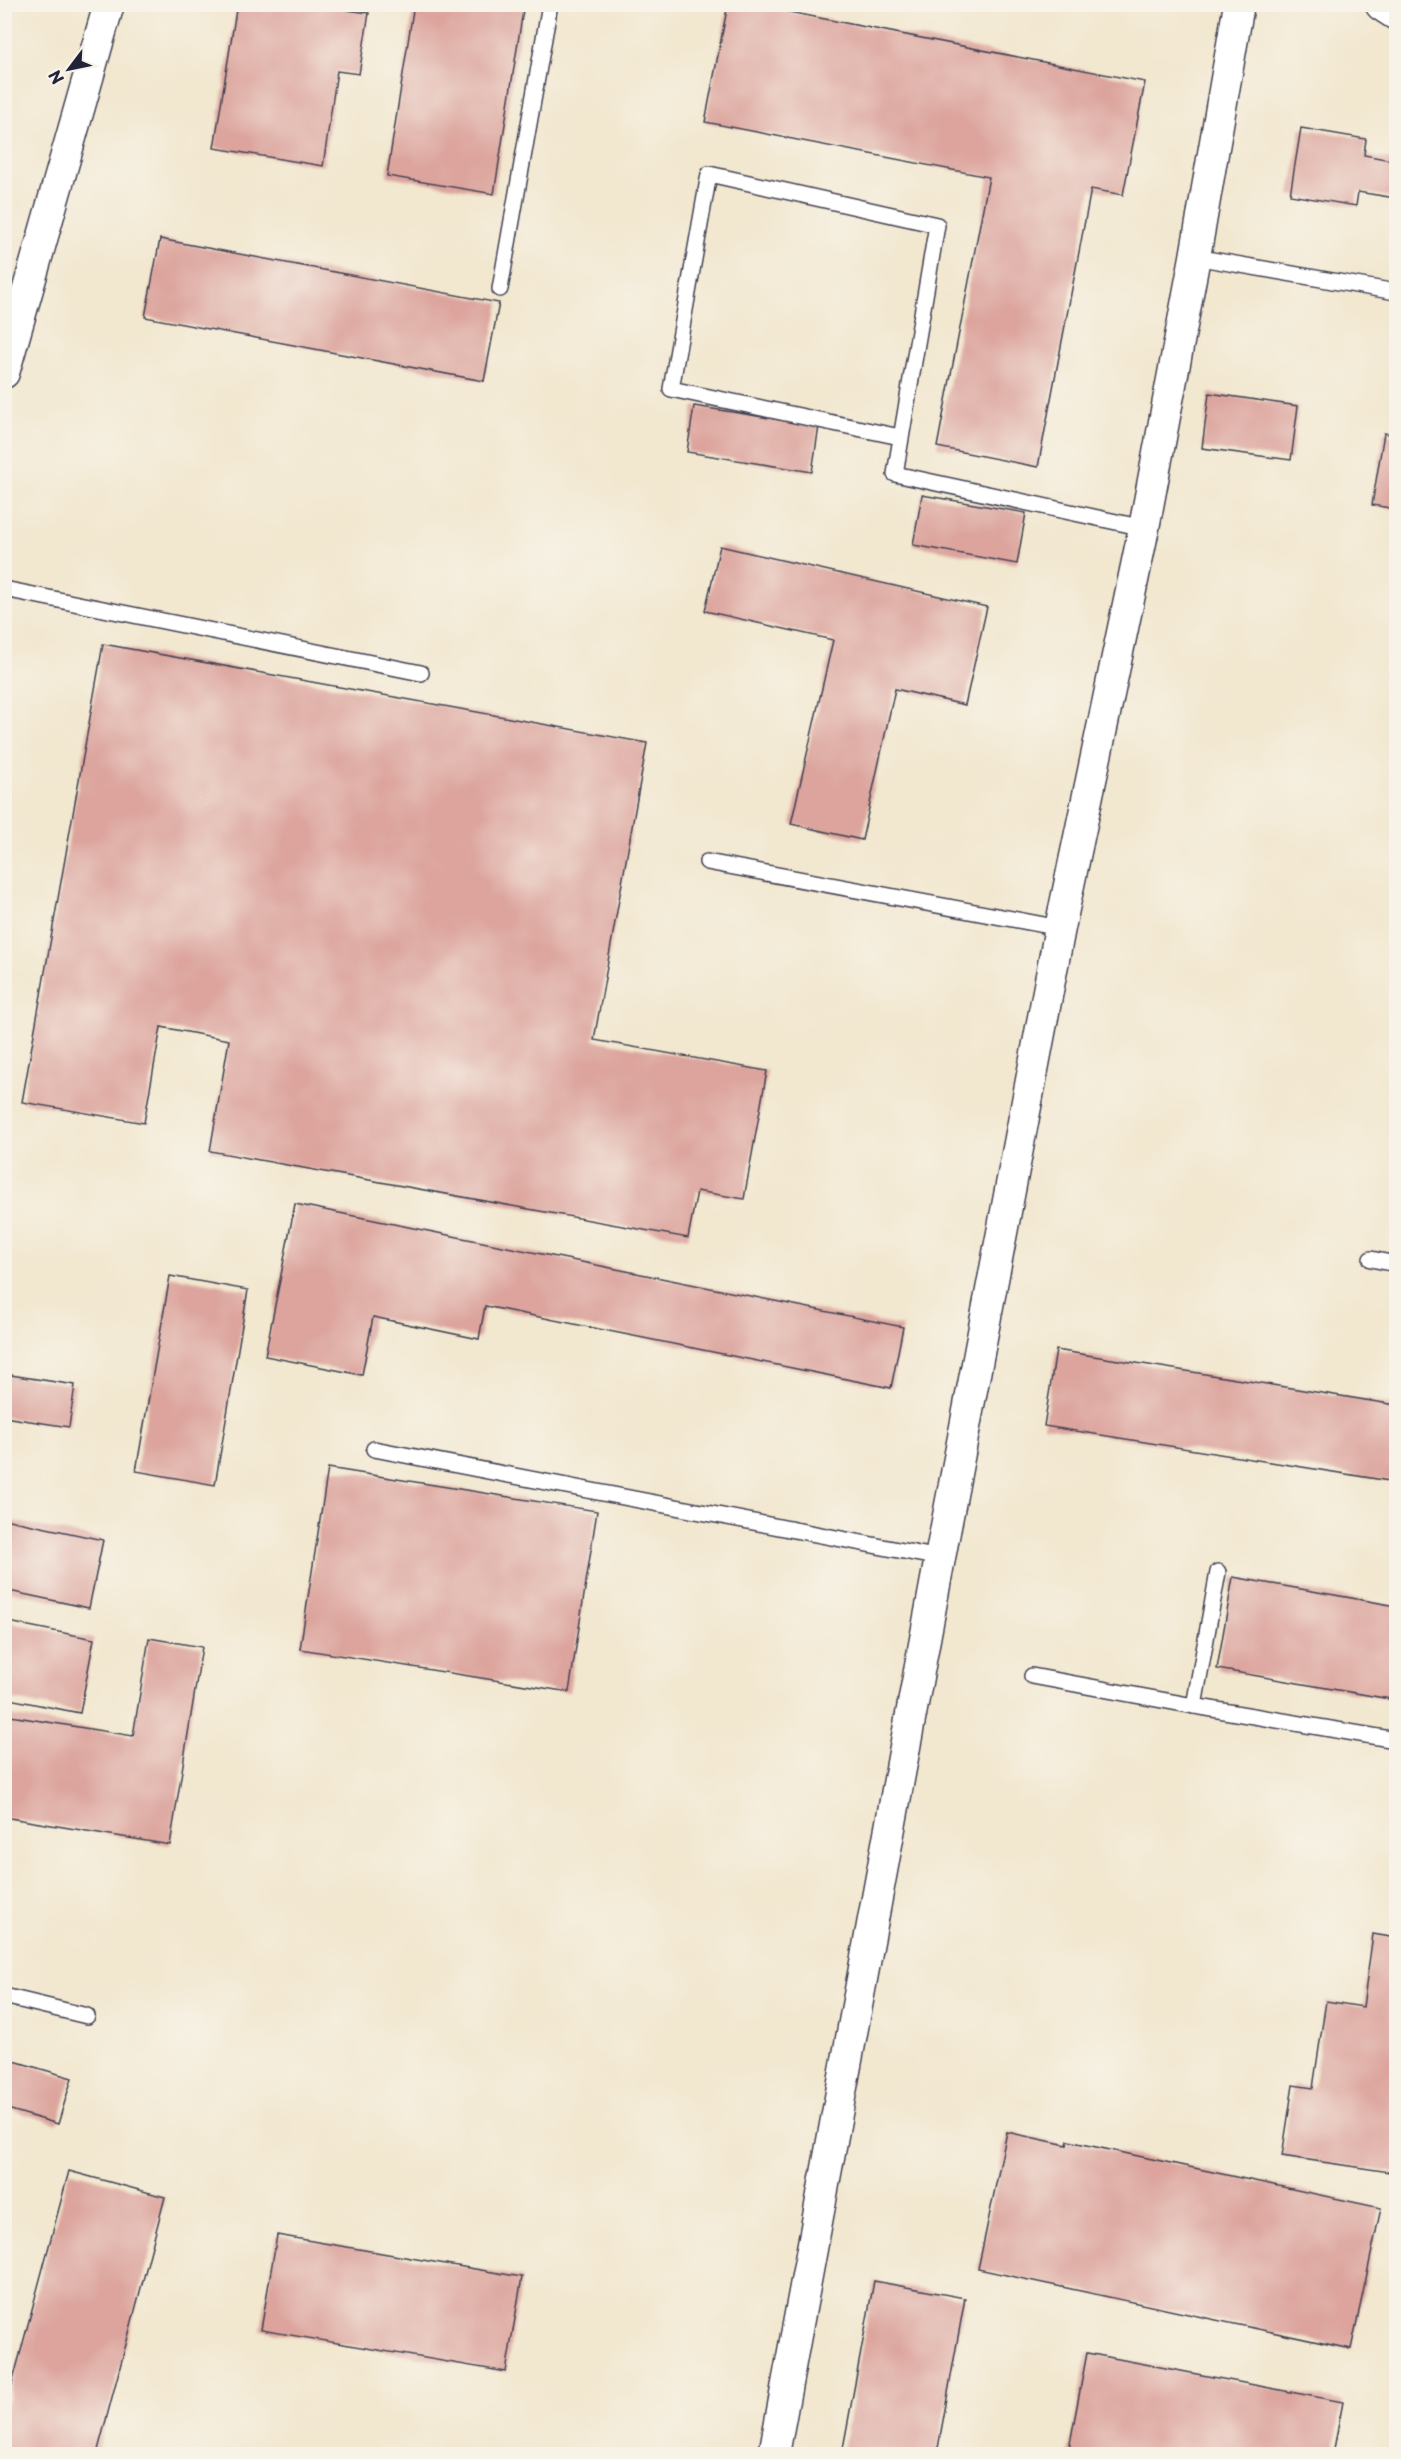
<svg xmlns="http://www.w3.org/2000/svg" width="1401" height="2459" font-family="'Playpen Sans',sans-serif">
<style>
.building{fill:#dca49d}
.lines{fill:none;stroke-linecap:round;stroke-linejoin:round}
.lane-casing{stroke:#414051;stroke-width:18}
.street-casing{stroke:#414051;stroke-width:33}
.primary-casing{stroke:#414051;stroke-width:36}
.lane{stroke:#fff;stroke-width:15}
.street{stroke:#fff;stroke-width:30}
.primary{stroke:#fff;stroke-width:33}
</style>
<rect width="100%" height="100%" fill="#f7f3e8"/>
<filter id="ink" filterUnits="userSpaceOnUse"><feTurbulence type="fractalNoise" baseFrequency=".0167" numOctaves="2"/><feDisplacementMap in="SourceGraphic" scale="12" xChannelSelector="R" yChannelSelector="G"/><feConvolveMatrix kernelMatrix="1 2 1 2 8 2 1 2 1" color-interpolation-filters="sRGB"/></filter>
<filter id="wash" filterUnits="userSpaceOnUse"><feTurbulence type="fractalNoise" baseFrequency=".008" numOctaves="4" result="noise"/><feDisplacementMap in="SourceGraphic" scale="24" xChannelSelector="R" yChannelSelector="G"/><feGaussianBlur stdDeviation="1.35" result="paint"/><feColorMatrix in="noise" values="0 0 0 0 0 0 0 0 0 0 0 0 0 0 0 0 0 1.4 0 .05"/><feComposite in="paint" operator="in"/></filter>
<g filter="url(#wash)">
<rect width="100%" height="100%" fill="#f2e7cf"/>
<g id="blocks">
<g class="building">
<polygon points="237,4 348,4 347,10 369,13 359,74 337,71 323,166 214,148"/>
<polygon points="414,4 524,4 494,194 387,176"/>
<polygon points="728,4 749,4 1145,82 1123,195 1091,189 1038,467 937,447 989,177 705,122"/>
<polygon points="1301,128 1366,139 1364,155 1396,161 1396,198 1358,192 1356,206 1290,195"/>
<polygon points="160,239 499,303 484,381 145,317"/>
<polygon points="1209,393 1298,406 1291,460 1202,448"/>
<polygon points="694,406 819,426 812,472 687,452"/>
<polygon points="1384,433 1396,435 1396,509 1372,505"/>
<polygon points="922,495 1026,513 1017,564 913,545"/>
<polygon points="720,546 987,607 965,705 895,689 862,840 791,824 833,640 705,611"/>
<polygon points="103,644 647,743 594,1040 767,1071 744,1199 697,1191 688,1238 210,1151 229,1040 161,1027 144,1123 22,1102"/>
<polygon points="295,1204 903,1327 891,1388 485,1306 479,1339 373,1317 362,1375 265,1356"/>
<polygon points="170,1276 248,1290 215,1485 136,1471"/>
<polygon points="1056,1350 1396,1405 1396,1482 1044,1426"/>
<polygon points="4,1374 75,1385 69,1427 4,1417"/>
<polygon points="328,1468 597,1511 569,1692 300,1649"/>
<polygon points="4,1519 103,1540 89,1608 4,1590"/>
<polygon points="1233,1577 1396,1606 1396,1700 1217,1669"/>
<polygon points="4,1621 94,1639 80,1713 4,1698"/>
<polygon points="149,1638 202,1647 170,1845 4,1817 4,1715 133,1736"/>
<polygon points="1373,1934 1396,1938 1396,2173 1282,2156 1293,2085 1313,2088 1326,2001 1363,2007"/>
<polygon points="4,2058 72,2078 58,2124 4,2108"/>
<polygon points="1007,2132 1067,2145 1068,2141 1381,2208 1351,2349 978,2269"/>
<polygon points="69,2171 165,2197 97,2454 4,2454 4,2414"/>
<polygon points="277,2235 522,2277 506,2372 261,2330"/>
<polygon points="874,2281 965,2298 937,2454 842,2454"/>
<polygon points="1087,2353 1343,2402 1333,2454 1068,2454"/>
</g>
</g>
</g>
<g filter="url(#ink)">
<use href="#blocks" fill-opacity="0" stroke="#414051" stroke-width="1.5"/>
<g class="lines">
<g class="lane-casing">
<g id="lane">
<polyline points="1195,257 1396,292"/>
<polyline points="500,289 550,4"/>
<polyline points="900,437 671,389 709,174 937,225 895,474 1144,528"/>
<polyline points="4,589 421,673"/>
<polyline points="707,862 1060,928"/>
<polyline points="1371,1259 1396,1264"/>
<polyline points="374,1449 940,1558"/>
<polyline points="1032,1676 1194,1706 1396,1740"/>
<polyline points="1194,1706 1218,1572"/>
<polyline points="4,1996 87,2016"/>
</g>
</g>
<g class="street-casing">
<g id="street">
<polyline points="4,373 109,4"/>
<polyline points="774,2454 940,1558 1060,928 1144,528 1195,257 1239,4"/>
</g>
</g>
<g class="primary-casing">
<polyline id="primary" points="1382,4 1396,13"/>
</g>
<use href="#lane" class="lane"/>
<use href="#street" class="street"/>
<use href="#primary" class="primary"/>
</g>
</g>
<rect width="1401" height="2459" fill="none" stroke="#f7f3e8" stroke-width="24"/>
<g transform="translate(69 69) rotate(238)" stroke="#f7f3e8" stroke-width="4.5" paint-order="stroke">
<path d="M0-4.5L10 22L0 15L-10 22Z" fill="#22223b"/>
<text y="-9" font-size="16" font-weight="bold" text-anchor="middle" fill="#22223b">N</text>
</g>
</svg>
